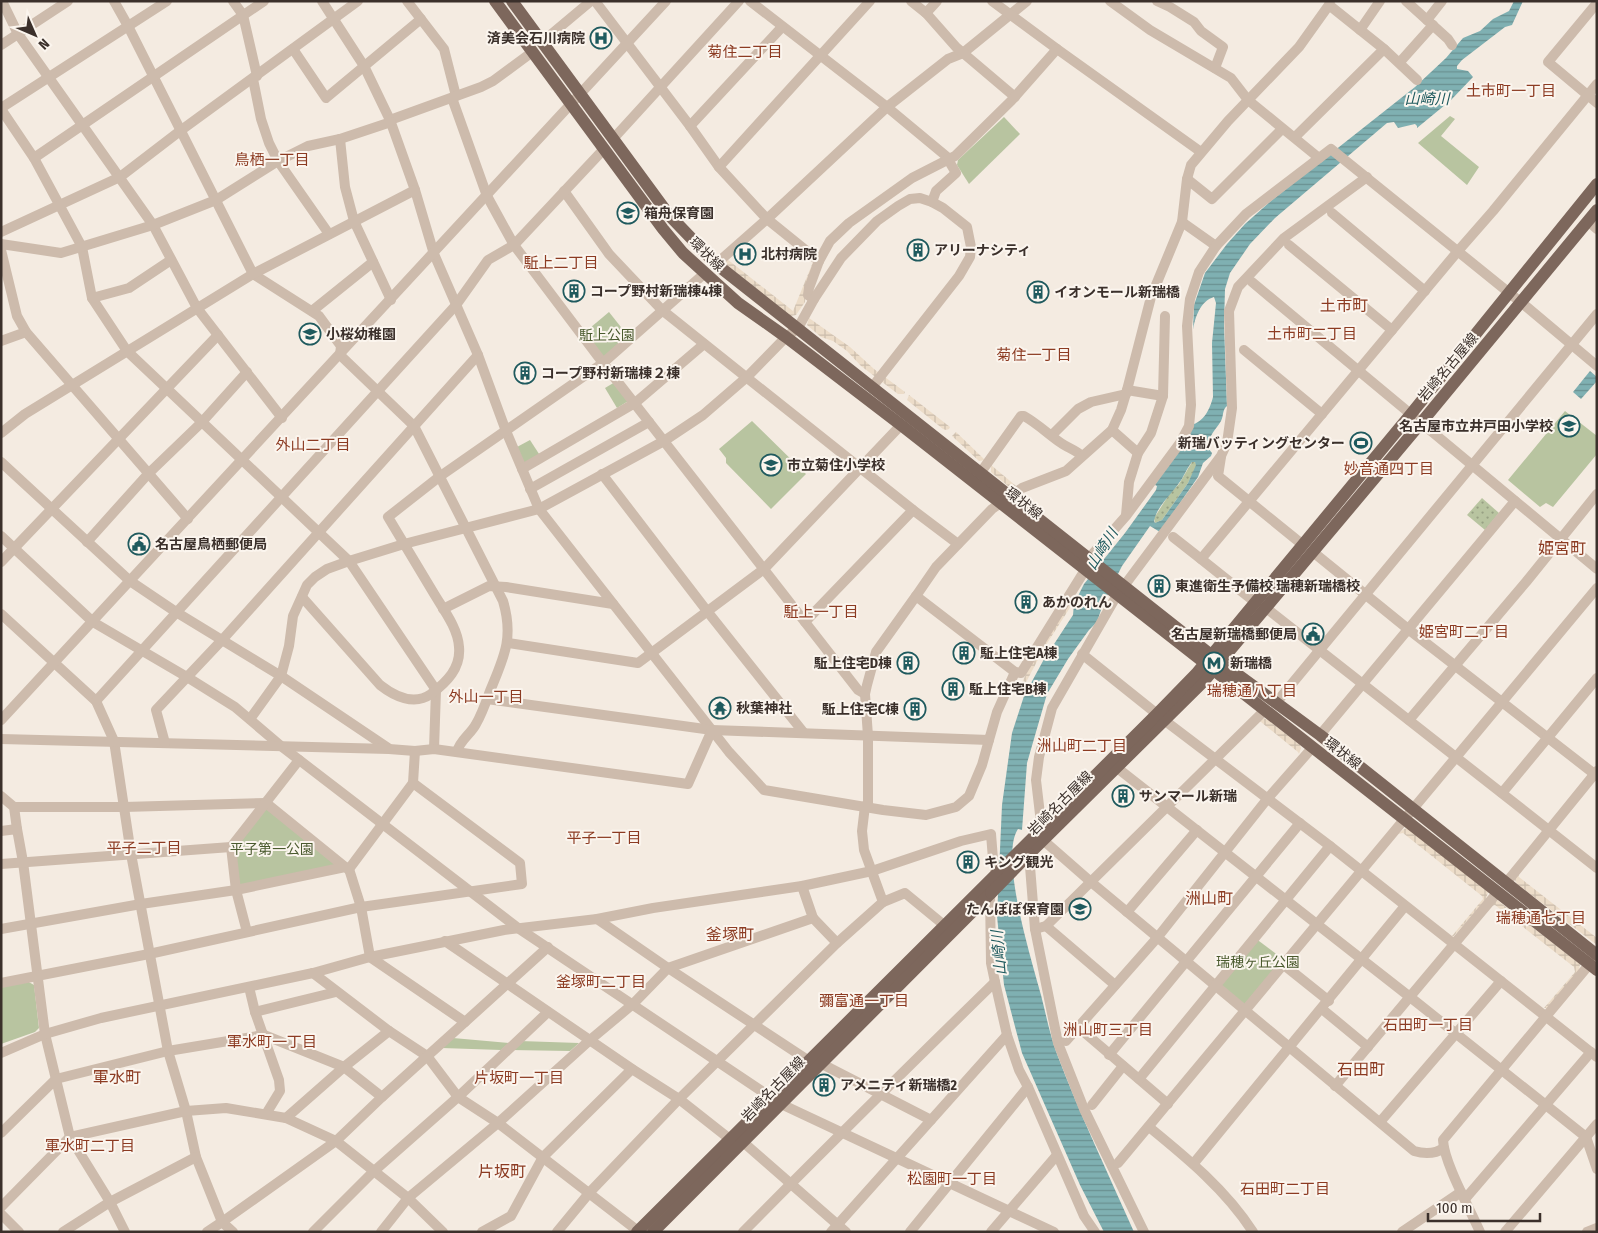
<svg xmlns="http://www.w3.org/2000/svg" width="1598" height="1233" font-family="'Fira Sans Condensed','Noto Sans JP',sans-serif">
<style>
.grass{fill:url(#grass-dots)}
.green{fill:#b8c4a0}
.plaza{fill:url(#plaza-grid)}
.water{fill:url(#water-rules);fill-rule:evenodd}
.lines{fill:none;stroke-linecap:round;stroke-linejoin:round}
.minor{stroke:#cdbbac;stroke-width:10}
.major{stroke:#7d675c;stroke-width:12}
.major-bridge{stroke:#7d675c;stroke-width:12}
.labels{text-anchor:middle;stroke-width:4;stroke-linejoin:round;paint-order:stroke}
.poi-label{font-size:14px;font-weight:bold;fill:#3b302b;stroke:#fbf5ee;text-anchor:start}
.street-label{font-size:14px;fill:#3b302b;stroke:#fbf5ee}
.park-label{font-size:14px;fill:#4a5a2e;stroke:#fbf5ee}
.neighbourhood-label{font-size:15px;fill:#8c3b22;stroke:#fbf5ee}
.water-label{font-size:15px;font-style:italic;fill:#1f5a5e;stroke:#fbf5ee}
.quarter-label{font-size:16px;fill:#8c3b22;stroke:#fbf5ee}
</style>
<defs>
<pattern id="grass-dots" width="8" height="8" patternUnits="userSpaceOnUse" patternTransform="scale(1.25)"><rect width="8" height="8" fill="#b8c4a0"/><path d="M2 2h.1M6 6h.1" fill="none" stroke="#97a083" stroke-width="1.8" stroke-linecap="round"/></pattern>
<pattern id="plaza-grid" width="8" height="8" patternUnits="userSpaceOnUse" patternTransform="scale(1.25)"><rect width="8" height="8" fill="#ecdcc8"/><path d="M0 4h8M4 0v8" fill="none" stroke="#cbbdac"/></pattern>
<pattern id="water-rules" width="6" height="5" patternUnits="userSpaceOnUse" patternTransform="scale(1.25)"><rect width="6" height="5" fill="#7fb0b2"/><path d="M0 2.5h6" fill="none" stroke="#699091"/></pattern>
</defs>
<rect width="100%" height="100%" fill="#f4ebe1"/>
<g class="grass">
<polygon points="1192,462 1195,462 1197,465 1188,483 1162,520 1155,523 1154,518 1156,515 1170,493 1179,484"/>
<polygon points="1482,498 1499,513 1485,530 1467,515"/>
</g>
<g class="green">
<polygon points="1450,116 1455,119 1441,136 1479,167 1467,185 1418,143"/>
<polygon points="1004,117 1020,134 969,184 957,165 958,160"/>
<polygon points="609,312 628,336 603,359 584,333"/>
<polygon points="615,382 630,400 617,408 605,388"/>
<polygon points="1565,411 1597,436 1597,454 1553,507 1546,503 1540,507 1508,480"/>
<polygon points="752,421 806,474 771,509 726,463 726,458 719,449"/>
<polygon points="530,440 541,457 525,467 517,447"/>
<polygon points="267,805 343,866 238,888 233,846"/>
<polygon points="1255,938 1283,959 1243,1006 1217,985"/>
<polygon points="27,981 34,985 39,1028 35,1032 1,1044 1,985"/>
<polygon points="453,1038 509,1043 501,1050 442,1048"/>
<polygon points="520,1041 579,1043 570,1051 510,1050"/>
</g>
<g class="plaza">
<polygon points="727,259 793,311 813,262 815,264 806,287 805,302 796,315 790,316 727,265 726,261"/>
<polygon points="809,318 850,347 874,369 905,392 904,394 898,394 861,366 847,351 833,341 821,337 807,325"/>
<polygon points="909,395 950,427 949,429 946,430 943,429 907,400"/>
<polygon points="956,432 985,460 979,461 952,436"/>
<polygon points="991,465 1016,486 1008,486 991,472"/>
<polygon points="1080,585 1071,603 1071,606 1044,648 1022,690 1019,689 1026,674"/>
<polygon points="1263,718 1268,720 1300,745 1301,748 1299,754 1298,752 1261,722 1258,722"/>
<polygon points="1408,828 1488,892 1486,899 1453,937 1452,936 1483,899 1482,896 1403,833 1398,834 1404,829"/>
<polygon points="1518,873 1519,877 1597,938 1597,945 1517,884 1514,878"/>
<polygon points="1497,900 1580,964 1579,970 1547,1008 1544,1008 1575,972 1574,967 1495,905 1491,906"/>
</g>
<g class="water">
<path d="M1514 1H1523L1512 25 1505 27 1462 60 1457 66V69L1468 71 1473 77 1451 100 1417 128V126L1415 124 1398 128 1394 122 1387 123 1275 218 1250 244 1230 273 1225 289 1224 325 1227 406C1222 410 1224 415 1221 421 1215 431 1209 434 1208 448L1212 453 1211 456 1203 463 1198 477 1160 532 1150 526 1122 566 1103 604 1097 622 1089 630 1068 659 1047 694 1027 763 1022 830 1018 829C999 857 1032 961 1041 995 1046 1015 1050 1035 1057 1054 1080 1115 1108 1173 1134 1232H1104L1080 1185 1022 1053 1004 985 997 916 1002 805 1012 733 1024 696 1043 661 1073 615 1074 604 1084 584 1125 533 1156 490 1157 486 1155 485 1191 425C1204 422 1210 409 1213 397L1212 343 1216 303 1214 297C1200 301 1195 318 1193 330L1194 305 1205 273 1227 244 1245 224 1272 200 1415 87 1446 58 1463 38 1480 31 1493 19 1509 11ZM1192 462H1195L1196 465 1188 483 1162 520 1155 523 1154 521C1157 506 1171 495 1179 483 1184 477 1186 469 1192 462Z"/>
<polygon points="1590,371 1597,377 1597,381 1581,399 1573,392"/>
</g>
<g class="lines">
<g class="minor">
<polyline points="2,1 18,34 153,225 197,308 282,418"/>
<path d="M114 1 128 26 253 274 319 316 341 346 340 355 414 426 503 601C514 638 504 657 490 691 486 702 482 714 476 724 471 734 459 741 457 752"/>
<polyline points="233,1 243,15 257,76"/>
<polyline points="322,1 364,66 390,120 415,190 434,254 478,355 506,431 539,509 729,752 764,790 883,810 926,815 956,807 969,796 982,765 989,740"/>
<polyline points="407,1 444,49 456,96"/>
<polyline points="595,1 690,126 719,167 767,219 887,107 948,59 963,53 1027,1"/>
<polyline points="750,1 887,107 946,156 956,173 936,191 932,202"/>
<polyline points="911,1 926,13 956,47 1015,97"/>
<polyline points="992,1 1057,49"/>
<polyline points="1110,1 1150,30 1231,78 1248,100 1319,158"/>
<polyline points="1157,1 1170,7 1194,22 1201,31 1223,47 1215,68"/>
<polyline points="1406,1 1448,39 1452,45"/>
<polyline points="1597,3 1548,62 1597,103"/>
<polyline points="1329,5 1384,49 1417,80"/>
<polyline points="926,13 937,1"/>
<polyline points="1427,20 1442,1"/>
<polyline points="1360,30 1380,1"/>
<polyline points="542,42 591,1"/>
<polyline points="1,45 68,1"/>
<polyline points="293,49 326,98 421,19"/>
<polyline points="1400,62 1433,25"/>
<polyline points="253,79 261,119 269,143 278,161 329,234"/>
<polyline points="1597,84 1493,211 1458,251 1201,559 1255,602 1266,608 1597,868"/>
<polyline points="452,98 487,196 514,245 603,363 858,690 865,694"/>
<polyline points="1,108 167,1"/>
<polyline points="1,109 34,158 82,247 92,298 127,351 349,561 436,690 434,749"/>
<polyline points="390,120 481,87 493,81 531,53"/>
<polyline points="690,126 782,27"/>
<polyline points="1295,137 1384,49"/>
<polyline points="340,139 345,187 354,221 391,300"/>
<polyline points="613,139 739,1"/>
<polyline points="34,158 264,1"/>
<polyline points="719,167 870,1"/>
<polyline points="1187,179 1212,199 1282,129"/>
<polyline points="564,191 609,254 662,310 913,510 958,544"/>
<polyline points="1332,213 1425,291"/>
<polyline points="1588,221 1597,229"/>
<polyline points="1182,222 1216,246"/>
<polyline points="1,232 120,177 180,131 358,1"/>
<polyline points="1,244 61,253 153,225 216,200 278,161 308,146 340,139 391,122"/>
<polyline points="1289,245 1392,330"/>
<polyline points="1,250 17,316 26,332 188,519"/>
<polyline points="716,264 767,219 819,261 830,241 849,223 912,178 955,156 1011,101 1057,49 1201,152"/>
<polyline points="1252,282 1597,569"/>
<polyline points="92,298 129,288 171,260"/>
<polyline points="814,299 808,295 809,288 819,261"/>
<polyline points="312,311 373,262"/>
<polyline points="1,341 26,332"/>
<polyline points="1244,350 1322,414"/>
<polyline points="1127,390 1163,396"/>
<polyline points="1112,430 1138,453"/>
<polyline points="1,433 25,414 253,274 415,190"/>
<polyline points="1052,435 1078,409 1091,402 1126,394"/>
<polyline points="1221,457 1218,476 1303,545"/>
<polyline points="1,462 130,581 176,612 281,676 388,748"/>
<polyline points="522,469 635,403 704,344"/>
<path d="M981 472 1021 416H1024C1038 424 1048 434 1061 443 1068 448 1076 450 1082 456"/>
<polyline points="602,474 707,611 804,733"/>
<polyline points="530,489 649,422"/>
<polyline points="1126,515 1129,482 1138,453 1151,433 1163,396 1165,316"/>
<polyline points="1,536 93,622 187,677 235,707 281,746 518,928 781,1104 1054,1232"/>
<polyline points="1173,537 1201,559"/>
<polyline points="87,542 148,474 202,422 247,372"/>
<polyline points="1313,552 1408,629 1597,776"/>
<polyline points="1089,558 1126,516 1180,443 1189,426 1191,405 1187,326 1190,299 1199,272 1216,246 1246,214 1331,149 1528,308 1597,366"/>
<polyline points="1,562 218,335"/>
<polyline points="1085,570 1021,673 1015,672 916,596 936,567 992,509 1022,488 1066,471 1112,430 1121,410 1127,390 1151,297 1182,222 1187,179 1191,165 1228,121 1299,47 1329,5 1330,1"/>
<polyline points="1124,586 1221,456 1227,443 1232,408 1229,311 1238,287 1284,238 1367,177"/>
<path d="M1117 595 1052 708 1039 757 1036 780 1043 840 1091 882 1414 1151C1424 1154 1435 1154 1444 1148"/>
<path d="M302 597 380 685C394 696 414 706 431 694 447 682 461 668 459 647 458 628 443 609 433 592 418 567 403 542 388 517L439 477 603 363 705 273"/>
<polyline points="443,609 489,586 506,587 613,604"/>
<polyline points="1,614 96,701 114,741 131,854 168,1051 186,1111 196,1157 222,1222 233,1232"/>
<polyline points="805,622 913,510"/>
<polyline points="508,643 638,663 764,569 901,425"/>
<polyline points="1082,654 1157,714"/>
<polyline points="487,699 712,730"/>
<polyline points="96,701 456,305 488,260 514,245 604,149"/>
<polyline points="1276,703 1597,314"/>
<polyline points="250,719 281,676 289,646 293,616 307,585 315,577 327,569 349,561 404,544 539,509 664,441 703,415 747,377 786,337 798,328 814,299 841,258 877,221 898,206 910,199 920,198 932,202 943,208 967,227 971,247 970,257 959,276 873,386"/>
<polyline points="1,720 666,1"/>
<polyline points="1164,720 1330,846 1597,1057"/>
<polyline points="1409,720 1526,582 1597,494"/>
<polyline points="1320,735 1515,501"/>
<polyline points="1,739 389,749 415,751 434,749 688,784 712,730 989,740 997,712 1015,672"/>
<polyline points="165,743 156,710 223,639 478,355"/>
<polyline points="1116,767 1410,997 1586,1137 1597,1169"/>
<polyline points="1502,793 1597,678"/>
<polyline points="1,796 14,807 17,829"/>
<polyline points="865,806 862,831 864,850 883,902 905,893 944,925"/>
<polyline points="868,806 868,736 865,694 867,685 876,652 916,596"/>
<polyline points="14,807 124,807 266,803 345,867"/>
<polyline points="1,831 17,829 23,862 45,1034 70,1137 110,1202 125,1232"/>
<polyline points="1029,854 1035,929 1058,1043 1084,1109 1144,1232"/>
<polyline points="1,864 231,847"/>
<polyline points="349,869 361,907 370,957 465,1022"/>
<polyline points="349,869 413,783 415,751"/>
<polyline points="1506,883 1597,771"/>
<polyline points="990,893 991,963 995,982 1007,1035 1019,1070 1028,1087 1084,1216 1095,1232"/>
<polyline points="1127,912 1197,830"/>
<polyline points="813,918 837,943"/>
<polyline points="597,919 668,968 809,1061"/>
<polyline points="1046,926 1115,985"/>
<polyline points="1,929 141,904 236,890 345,867 348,869"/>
<polyline points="1035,929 1046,926 1265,710"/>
<polyline points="247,932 236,890 231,847 299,760"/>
<polyline points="445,941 632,1069 679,1099 731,1140"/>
<polyline points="1284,965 1329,1001"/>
<polyline points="313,973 389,1031 427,1056 458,1097 498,1123 638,1231"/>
<polyline points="1,983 149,954 361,907 522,884 520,863 413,783"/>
<polyline points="249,987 255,1012 279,1080 280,1091 266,1114"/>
<polyline points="1322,1009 1368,1047"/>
<polyline points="255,1012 336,992"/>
<polyline points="1078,1027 1168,1104"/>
<polyline points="1066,1041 1157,938 1268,798 1312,748"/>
<polyline points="1,1053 45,1034 101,1018 313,973 370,957 504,930 597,919 653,908 802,886 872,871 961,841 991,834 993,859 996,873"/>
<polyline points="1109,1055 1300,823"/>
<polyline points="820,1063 931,1120"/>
<polyline points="1139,1079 1330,846"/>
<polyline points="1335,1086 1497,893"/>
<polyline points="1092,1105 1123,1066"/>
<polyline points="286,1118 344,1067 389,1031"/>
<polyline points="1380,1122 1501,981"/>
<path d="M1149 1127C1187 1158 1226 1190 1253 1232"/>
<polyline points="1,1133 56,1079 168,1051 264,1035 344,1067 382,1097 548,947"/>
<polyline points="743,1142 846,1232"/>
<polyline points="1118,1163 1597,588"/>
<polyline points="1194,1163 1405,906"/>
<polyline points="1465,1199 1591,1052"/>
<polyline points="1,1207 70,1137 186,1111 226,1108 286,1118 336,1141 408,1198 443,1232"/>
<polyline points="1,1214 19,1232"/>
<polyline points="63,1232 110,1202 196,1157"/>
<polyline points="207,1232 222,1222 336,1141 382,1097"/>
<polyline points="313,1232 373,1172 458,1097 548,1012"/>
<polyline points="381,1232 408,1198 498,1123 590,1040 633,1004 668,968 813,918 802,886"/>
<polyline points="482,1232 511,1216 543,1157 632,1069"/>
<polyline points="557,1232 590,1192 679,1099 837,943 883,902"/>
<path d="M743 1232C826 1148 910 1065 995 982"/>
<polyline points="831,1232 1007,1035"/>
<polyline points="910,1232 1028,1087"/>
<polyline points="991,1232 1057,1155"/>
<polyline points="1402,1232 1461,1192"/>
<path d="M1480 1232C1470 1209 1444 1163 1443 1140L1593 960"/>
<polyline points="1505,1232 1597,1124"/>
<polyline points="1587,1232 1597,1228"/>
</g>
<g class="major">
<polyline points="495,1 663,229 683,253 738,303 786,337 901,425 1597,970"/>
<polyline points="512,1 669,215 716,264 1211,655 1320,735 1597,955"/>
<polyline points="1029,854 1205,680 1421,423 1597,210"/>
<polyline points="637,1232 1157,714 1196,674 1411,414 1597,184"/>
<polyline points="653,1232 991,893"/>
</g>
<polyline class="major-bridge" points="991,893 1029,854"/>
</g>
<defs>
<g id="hospital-ring" transform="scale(1.125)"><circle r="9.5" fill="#fbf5ee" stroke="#1f5a5e" stroke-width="1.5"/><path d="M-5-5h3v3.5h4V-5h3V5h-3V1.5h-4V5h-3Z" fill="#1f5a5e"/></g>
<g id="school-ring" transform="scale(1.125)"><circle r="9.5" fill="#fbf5ee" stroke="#1f5a5e" stroke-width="1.5"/><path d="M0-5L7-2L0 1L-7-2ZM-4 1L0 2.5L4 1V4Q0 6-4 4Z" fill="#1f5a5e"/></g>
<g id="building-ring" transform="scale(1.125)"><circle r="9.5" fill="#fbf5ee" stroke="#1f5a5e" stroke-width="1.5"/><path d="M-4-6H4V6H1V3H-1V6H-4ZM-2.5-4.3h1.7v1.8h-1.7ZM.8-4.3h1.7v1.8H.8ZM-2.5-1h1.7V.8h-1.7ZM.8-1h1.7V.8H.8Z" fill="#1f5a5e"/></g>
<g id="stadium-ring" transform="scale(1.125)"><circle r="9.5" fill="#fbf5ee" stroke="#1f5a5e" stroke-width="1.5"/><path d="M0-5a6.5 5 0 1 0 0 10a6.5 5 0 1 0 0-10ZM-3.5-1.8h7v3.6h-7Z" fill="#1f5a5e"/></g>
<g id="civic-ring" transform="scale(1.125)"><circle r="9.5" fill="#fbf5ee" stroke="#1f5a5e" stroke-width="1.5"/><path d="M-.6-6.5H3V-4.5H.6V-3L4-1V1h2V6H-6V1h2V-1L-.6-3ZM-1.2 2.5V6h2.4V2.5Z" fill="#1f5a5e"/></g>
<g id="metro-ring" transform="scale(1.125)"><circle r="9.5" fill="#fbf5ee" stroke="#1f5a5e" stroke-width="1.5"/><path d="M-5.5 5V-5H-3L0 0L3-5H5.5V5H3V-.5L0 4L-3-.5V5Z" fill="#1f5a5e"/></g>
<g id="temple-ring" transform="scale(1.125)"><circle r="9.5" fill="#fbf5ee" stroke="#1f5a5e" stroke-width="1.5"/><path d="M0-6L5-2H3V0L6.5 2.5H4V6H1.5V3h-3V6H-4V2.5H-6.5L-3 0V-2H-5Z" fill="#1f5a5e"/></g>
</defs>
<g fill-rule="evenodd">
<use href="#hospital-ring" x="601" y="38"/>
<use href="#school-ring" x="628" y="213"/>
<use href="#building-ring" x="918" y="250"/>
<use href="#hospital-ring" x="745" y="254"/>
<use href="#building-ring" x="574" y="291"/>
<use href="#building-ring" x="1038" y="292"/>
<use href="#school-ring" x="310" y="334"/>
<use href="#building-ring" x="525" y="373"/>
<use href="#school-ring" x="1569" y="426"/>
<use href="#stadium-ring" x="1361" y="443"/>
<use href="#school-ring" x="771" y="465"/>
<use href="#civic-ring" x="139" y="544"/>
<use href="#building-ring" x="1159" y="586"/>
<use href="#building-ring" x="1026" y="602"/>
<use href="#civic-ring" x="1313" y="634"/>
<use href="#building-ring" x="964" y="653"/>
<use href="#building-ring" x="908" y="663"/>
<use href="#metro-ring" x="1214" y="663"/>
<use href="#building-ring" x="953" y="689"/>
<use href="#temple-ring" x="720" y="708"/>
<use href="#building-ring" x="915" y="709"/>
<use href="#building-ring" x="1123" y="796"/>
<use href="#building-ring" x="968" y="862"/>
<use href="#school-ring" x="1080" y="909"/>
<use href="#building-ring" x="824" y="1085"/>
</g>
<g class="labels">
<g class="poi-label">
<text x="585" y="43" text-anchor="end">済美会石川病院</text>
<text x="644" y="218">箱舟保育園</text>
<text x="934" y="255">アリーナシティ</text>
<text x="761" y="259">北村病院</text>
<text x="590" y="296">コープ野村新瑞棟4棟</text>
<text x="1054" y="297">イオンモール新瑞橋</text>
<text x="326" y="339">小桜幼稚園</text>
<text x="541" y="378">コープ野村新瑞棟２棟</text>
<text x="1553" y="431" text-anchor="end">名古屋市立井戸田小学校</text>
<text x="1345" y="448" text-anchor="end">新瑞バッティングセンター</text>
<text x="787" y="470">市立菊住小学校</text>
<text x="155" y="549">名古屋鳥栖郵便局</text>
<text x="1175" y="591">東進衛生予備校 瑞穂新瑞橋校</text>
<text x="1042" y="607">あかのれん</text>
<text x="1297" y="639" text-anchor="end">名古屋新瑞橋郵便局</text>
<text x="980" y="658">駈上住宅A棟</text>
<text x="892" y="668" text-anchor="end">駈上住宅D棟</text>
<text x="1230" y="668">新瑞橋</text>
<text x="969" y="694">駈上住宅B棟</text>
<text x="736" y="713">秋葉神社</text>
<text x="899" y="714" text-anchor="end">駈上住宅C棟</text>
<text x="1139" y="801">サンマール新瑞</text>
<text x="984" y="867">キング観光</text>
<text x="1064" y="914" text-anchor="end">たんぽぽ保育園</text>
<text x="840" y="1090">アメニティ新瑞橋2</text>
</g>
<g class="street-label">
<text transform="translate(707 254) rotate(44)" y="5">環状線</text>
<text transform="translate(1448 367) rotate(-50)" y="5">岩崎名古屋線</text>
<text transform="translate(1024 503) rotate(38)" y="5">環状線</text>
<text transform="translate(1343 753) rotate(38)" y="5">環状線</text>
<text transform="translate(1060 803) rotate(-45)" y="5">岩崎名古屋線</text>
<text transform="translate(773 1089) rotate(-46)" y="5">岩崎名古屋線</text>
</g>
<g class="park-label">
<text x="607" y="340">駈上公園</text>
<text x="272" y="854">平子第一公園</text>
<text x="1258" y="967">瑞穂ヶ丘公園</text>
</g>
<g class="neighbourhood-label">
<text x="745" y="57">菊住二丁目</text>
<text x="1511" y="96">土市町一丁目</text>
<text x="272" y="165">鳥栖一丁目</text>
<text x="561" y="268">駈上二丁目</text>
<text x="1312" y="339">土市町二丁目</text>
<text x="1034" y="360">菊住一丁目</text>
<text x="313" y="450">外山二丁目</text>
<text x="1389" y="474">妙音通四丁目</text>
<text x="821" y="617">駈上一丁目</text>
<text x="1464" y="637">姫宮町二丁目</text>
<text x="1252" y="696">瑞穂通八丁目</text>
<text x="486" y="702">外山一丁目</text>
<text x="1082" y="751">洲山町二丁目</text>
<text x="604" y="843">平子一丁目</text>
<text x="144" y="853">平子二丁目</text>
<text x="1541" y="923">瑞穂通七丁目</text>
<text x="601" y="987">釜塚町二丁目</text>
<text x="864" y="1006">彌富通一丁目</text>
<text x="1428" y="1030">石田町一丁目</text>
<text x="1108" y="1035">洲山町三丁目</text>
<text x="272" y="1047">軍水町一丁目</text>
<text x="519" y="1083">片坂町一丁目</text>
<text x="90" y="1151">軍水町二丁目</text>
<text x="952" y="1184">松園町一丁目</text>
<text x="1285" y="1194">石田町二丁目</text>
</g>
<g class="water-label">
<text x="1427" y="104">山崎川</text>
<text transform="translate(1102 549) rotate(-58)" y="5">山崎川</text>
<text transform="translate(999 953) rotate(-95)" y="5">山崎川</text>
</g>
<g class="quarter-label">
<text x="1344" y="311">土市町</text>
<text x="1562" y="554">姫宮町</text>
<text x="1209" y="904">洲山町</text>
<text x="730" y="940">釜塚町</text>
<text x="1361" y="1075">石田町</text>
<text x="117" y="1083">軍水町</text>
<text x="502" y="1177">片坂町</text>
</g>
</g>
<rect width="1598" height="1233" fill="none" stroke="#3b302b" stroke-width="5"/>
<g transform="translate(35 35) rotate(135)" stroke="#fbf5ee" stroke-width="4" paint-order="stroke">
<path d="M0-4L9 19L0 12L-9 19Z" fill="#3b302b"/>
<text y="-8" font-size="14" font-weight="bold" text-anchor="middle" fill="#3b302b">N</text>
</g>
<path d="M1428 1213v8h112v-8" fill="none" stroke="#3b302b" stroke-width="2.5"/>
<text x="1436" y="1213" font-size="15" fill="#3b302b" stroke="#fbf5ee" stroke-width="4" paint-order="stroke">100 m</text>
</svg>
